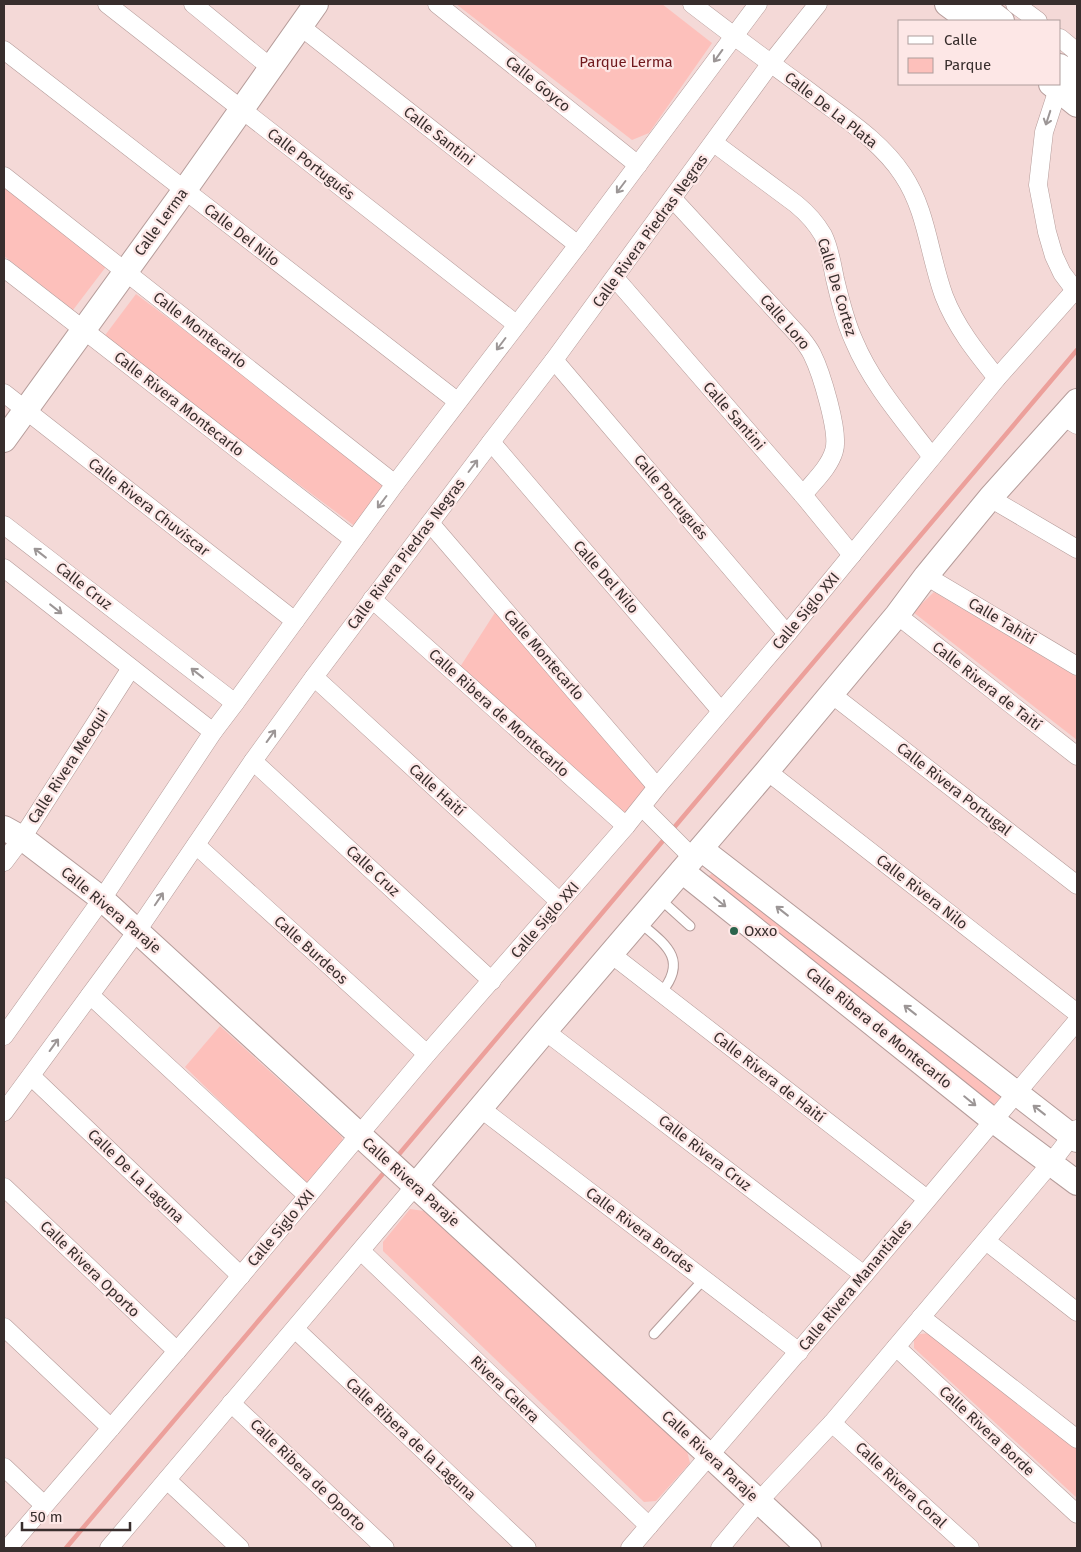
<svg xmlns="http://www.w3.org/2000/svg" width="1081" height="1552" font-family="'Fira Sans',sans-serif">
<style>
.green{fill:#fdc0bb}
.lines{fill:none;stroke-linecap:round;stroke-linejoin:round}
.stream{stroke:#eca09b;stroke-width:4.5}
.lane-casing{stroke:#b59c9a;stroke-width:11}
.street-casing{stroke:#b59c9a;stroke-width:19}
.secondary-casing{stroke:#b59c9a;stroke-width:26}
.lane{stroke:#fff;stroke-width:9}
.street{stroke:#fff;stroke-width:18}
.secondary{stroke:#fff;stroke-width:24}
.oneway{stroke:#9c9696}
.poi-dot{fill:#2a634b;stroke:#fde7e6;stroke-width:2}
.labels{text-anchor:middle;stroke-width:4.5;stroke-linejoin:round;paint-order:stroke}
.park-label{font-size:15px;fill:#71191d;stroke:#fde7e6}
.street-label{font-size:15px;fill:#382e2d;stroke:#fde7e6}
.poi-label{font-size:15px;fill:#382e2d;stroke:#fde7e6;text-anchor:start}
</style>
<rect width="100%" height="100%" fill="#f4d9d7"/>
<g class="green">
<polygon points="456,4 662,4 712,43 649,133 632,140"/>
<polygon points="4,183 108,264 73,310 4,256"/>
<polygon points="136,294 388,483 356,527 103,338"/>
<polygon points="934,592 1077,677 1077,740 913,612"/>
<polygon points="496,611 647,788 624,814 460,667"/>
<polygon points="716,870 1006,1093 991,1109 705,879"/>
<polygon points="220,1026 341,1136 345,1144 311,1184 304,1183 185,1067"/>
<polygon points="410,1209 424,1211 687,1451 690,1463 656,1501 644,1502 383,1251 383,1242"/>
<polygon points="930,1333 1077,1449 1077,1498 914,1348 914,1339 920,1334"/>
</g>
<g class="lines">
<g class="stream">
<polyline points="672,830 1077,350"/>
<polyline points="395,1159 667,836"/>
<polyline points="66,1548 387,1169"/>
</g>
<g class="lane-casing">
<g id="lane">
<polyline points="659,898 690,926"/>
<path d="M639 922C665 944 689 959 661 993"/>
<polyline points="654,1334 704,1279"/>
</g>
</g>
<g class="street-casing">
<g id="street">
<polyline points="107,4 516,324"/>
<polyline points="193,4 270,67"/>
<polyline points="437,4 638,165"/>
<path d="M692 4C731 34 770 63 810 92 842 117 880 140 903 175 927 211 929 255 944 296 956 327 976 352 997 378"/>
<polyline points="1015,4 1038,21"/>
<polyline points="300,26 578,245"/>
<polyline points="1060,38 1077,52"/>
<polyline points="4,50 457,401"/>
<polyline points="1077,59 1058,89 1044,132 1038,185 1047,232 1054,256 1062,273 1077,293"/>
<path d="M714 143 796 204C807 213 816 223 823 235 830 249 832 265 835 279 840 300 845 321 854 341 872 384 904 420 932 457"/>
<polyline points="4,176 395,484"/>
<path d="M673 199 801 338C805 343 809 348 812 354 821 372 840 433 834 451 829 468 813 482 803 495"/>
<polyline points="4,268 354,540"/>
<polyline points="615,278 803,495 852,555"/>
<polyline points="554,360 787,634"/>
<polyline points="4,393 295,621"/>
<polyline points="1064,417 1077,425"/>
<polyline points="491,442 721,711"/>
<polyline points="990,498 1077,549"/>
<polyline points="430,523 657,787"/>
<polyline points="4,525 235,703"/>
<polyline points="4,568 213,732"/>
<polyline points="926,576 1077,666"/>
<polyline points="372,599 626,826"/>
<polyline points="897,615 1077,756"/>
<polyline points="314,677 560,902"/>
<polyline points="830,693 1077,885"/>
<polyline points="253,761 492,981"/>
<polyline points="767,771 1077,1013"/>
<polyline points="642,807 686,851"/>
<polyline points="196,845 427,1054"/>
<polyline points="4,862 22,838 131,668"/>
<polyline points="611,954 927,1199"/>
<polyline points="90,995 308,1196"/>
<polyline points="545,1031 864,1275"/>
<polyline points="4,1036 102,899 213,732 235,703 395,484 578,245 758,4"/>
<polyline points="31,1076 241,1276"/>
<polyline points="480,1108 799,1352"/>
<polyline points="4,1112 137,931 253,761 314,677 491,442 554,360 771,63 818,4"/>
<polyline points="4,1187 177,1351"/>
<polyline points="986,1241 1077,1312"/>
<polyline points="361,1251 649,1526"/>
<polyline points="921,1317 1077,1439"/>
<polyline points="4,1327 111,1428"/>
<polyline points="295,1329 527,1548"/>
<polyline points="896,1347 1077,1514"/>
<polyline points="231,1403 385,1548"/>
<polyline points="832,1423 970,1548"/>
<polyline points="4,1467 44,1505"/>
<polyline points="167,1480 240,1548"/>
<polyline points="8,1548 207,1316 427,1054 626,826 657,787 787,634 997,378 1077,288"/>
<polyline points="109,1548 415,1186"/>
<polyline points="630,1548 864,1275 1077,1021"/>
<polyline points="720,1548 759,1501 832,1423 1051,1163 1077,1129"/>
</g>
</g>
<g class="secondary-casing">
<g id="secondary">
<polyline points="947,4 970,21"/>
<polyline points="980,4 1002,21"/>
<polyline points="1060,66 1077,80"/>
<polyline points="1051,84 1077,105"/>
<polyline points="4,440 184,191 316,4"/>
<polyline points="4,828 22,838 102,899 709,1455 809,1548"/>
<polyline points="701,849 1077,1140"/>
<polyline points="682,871 994,1121 1077,1183"/>
<polyline points="415,1186 545,1031 767,771 897,615 926,576 990,498 1077,401"/>
</g>
</g>
<use href="#lane" class="lane"/>
<use href="#street" class="street"/>
<use href="#secondary" class="secondary"/>
</g>
<defs><path id="oneway-shaft" d="M-6 0H5M1.5-3L5.5 0L1.5 3" fill="none" stroke-width="1.6" stroke-linecap="round" stroke-linejoin="round" transform="scale(1.25)"/></defs>
<g class="oneway">
<use href="#oneway-shaft" transform="translate(718 56) rotate(126)"/>
<use href="#oneway-shaft" transform="translate(1048 118) rotate(108)"/>
<use href="#oneway-shaft" transform="translate(621 187) rotate(127)"/>
<use href="#oneway-shaft" transform="translate(501 344) rotate(127)"/>
<use href="#oneway-shaft" transform="translate(473 466) rotate(-53)"/>
<use href="#oneway-shaft" transform="translate(382 502) rotate(127)"/>
<use href="#oneway-shaft" transform="translate(40 553) rotate(-142)"/>
<use href="#oneway-shaft" transform="translate(56 609) rotate(38)"/>
<use href="#oneway-shaft" transform="translate(197 673) rotate(-142)"/>
<use href="#oneway-shaft" transform="translate(271 736) rotate(-54)"/>
<use href="#oneway-shaft" transform="translate(159 899) rotate(-56)"/>
<use href="#oneway-shaft" transform="translate(720 902) rotate(39)"/>
<use href="#oneway-shaft" transform="translate(782 911) rotate(-142)"/>
<use href="#oneway-shaft" transform="translate(910 1010) rotate(-142)"/>
<use href="#oneway-shaft" transform="translate(54 1045) rotate(-54)"/>
<use href="#oneway-shaft" transform="translate(970 1101) rotate(39)"/>
<use href="#oneway-shaft" transform="translate(1039 1110) rotate(-142)"/>
</g>
<circle class="poi-dot" cx="734" cy="931" r="5"/>
<g class="labels">
<g class="park-label">
<text x="626" y="67">Parque Lerma</text>
</g>
<g class="street-label">
<text transform="translate(538 84) rotate(39)" y="5">Calle Goyco</text>
<text transform="translate(831 110) rotate(38)" y="5">Calle De La Plata</text>
<text transform="translate(439 136) rotate(38)" y="5">Calle Santini</text>
<text transform="translate(311 164) rotate(38)" y="5">Calle Portugués</text>
<text transform="translate(161 222) rotate(-54)" y="5">Calle Lerma</text>
<text transform="translate(650 231) rotate(-54)" y="5">Calle Rivera Piedras Negras</text>
<text transform="translate(242 235) rotate(38)" y="5">Calle Del Nilo</text>
<text transform="translate(837 287) rotate(73)" y="5">Calle De Cortez</text>
<text transform="translate(785 322) rotate(49)" y="5">Calle Loro</text>
<text transform="translate(200 330) rotate(38)" y="5">Calle Montecarlo</text>
<text transform="translate(179 404) rotate(38)" y="5">Calle Rivera Montecarlo</text>
<text transform="translate(734 416) rotate(49)" y="5">Calle Santini</text>
<text transform="translate(671 497) rotate(50)" y="5">Calle Portugués</text>
<text transform="translate(149 507) rotate(38)" y="5">Calle Rivera Chuviscar</text>
<text transform="translate(406 554) rotate(-53)" y="5">Calle Rivera Piedras Negras</text>
<text transform="translate(606 577) rotate(49)" y="5">Calle Del Nilo</text>
<text transform="translate(84 586) rotate(38)" y="5">Calle Cruz</text>
<text transform="translate(806 611) rotate(-50)" y="5">Calle Siglo XXI</text>
<text transform="translate(1002 621) rotate(31)" y="5">Calle Tahití</text>
<text transform="translate(544 655) rotate(49)" y="5">Calle Montecarlo</text>
<text transform="translate(987 686) rotate(38)" y="5">Calle Rivera de Taití</text>
<text transform="translate(499 713) rotate(42)" y="5">Calle Ribera de Montecarlo</text>
<text transform="translate(68 766) rotate(-57)" y="5">Calle Rivera Meoqui</text>
<text transform="translate(954 789) rotate(38)" y="5">Calle Rivera Portugal</text>
<text transform="translate(437 790) rotate(42)" y="5">Calle Haití</text>
<text transform="translate(373 871) rotate(43)" y="5">Calle Cruz</text>
<text transform="translate(922 892) rotate(38)" y="5">Calle Rivera Nilo</text>
<text transform="translate(111 910) rotate(40)" y="5">Calle Rivera Paraje</text>
<text transform="translate(545 920) rotate(-49)" y="5">Calle Siglo XXI</text>
<text transform="translate(311 950) rotate(42)" y="5">Calle Burdeos</text>
<text transform="translate(879 1028) rotate(39)" y="5">Calle Ribera de Montecarlo</text>
<text transform="translate(769 1077) rotate(38)" y="5">Calle Rivera de Haití</text>
<text transform="translate(705 1153) rotate(38)" y="5">Calle Rivera Cruz</text>
<text transform="translate(136 1176) rotate(44)" y="5">Calle De La Laguna</text>
<text transform="translate(411 1182) rotate(42)" y="5">Calle Rivera Paraje</text>
<text transform="translate(281 1228) rotate(-50)" y="5">Calle Siglo XXI</text>
<text transform="translate(640 1230) rotate(37)" y="5">Calle Rivera Bordes</text>
<text transform="translate(90 1269) rotate(44)" y="5">Calle Rivera Oporto</text>
<text transform="translate(855 1285) rotate(-50)" y="5">Calle Rivera Manantiales</text>
<text transform="translate(505 1389) rotate(44)" y="5">Rivera Calera</text>
<text transform="translate(987 1431) rotate(43)" y="5">Calle Rivera Borde</text>
<text transform="translate(411 1439) rotate(43)" y="5">Calle Ribera de la Laguna</text>
<text transform="translate(710 1456) rotate(43)" y="5">Calle Rivera Paraje</text>
<text transform="translate(308 1475) rotate(44)" y="5">Calle Ribera de Oporto</text>
<text transform="translate(901 1485) rotate(43)" y="5">Calle Rivera Coral</text>
</g>
<g class="poi-label">
<text x="744" y="936">Oxxo</text>
</g>
</g>
<rect width="1081" height="1552" fill="none" stroke="#382e2d" stroke-width="10"/>
<rect x="898" y="20" width="162" height="65" fill="#fde7e6" stroke="#ae9d9c"/>
<rect x="908" y="36" width="25" height="8" fill="#ffffff" stroke="#ae9d9c"/>
<text x="944" y="45" font-size="15" fill="#382e2d">Calle</text>
<rect x="908" y="58" width="25" height="15" fill="#fdc0bb" stroke="#ae9d9c"/>
<text x="944" y="70" font-size="15" fill="#382e2d">Parque</text>
<path d="M22 1522v8h108v-8" fill="none" stroke="#382e2d" stroke-width="2.5"/>
<text x="30" y="1522" font-size="15" fill="#382e2d" stroke="#fde7e6" stroke-width="4" paint-order="stroke">50 m</text>
</svg>
